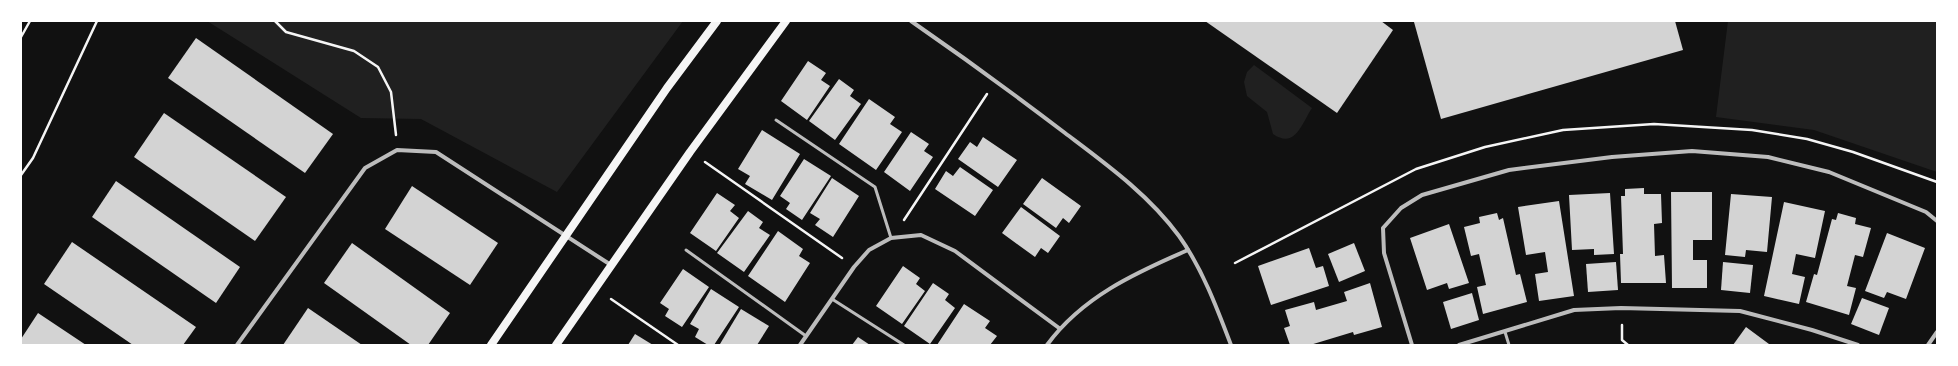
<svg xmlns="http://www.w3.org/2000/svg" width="1958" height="366" font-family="Inter,sans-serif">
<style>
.green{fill:#202020}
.building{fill:#d3d3d3}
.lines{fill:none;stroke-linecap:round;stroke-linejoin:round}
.path{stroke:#f5f5f5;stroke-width:2.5}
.service{stroke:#bcbcbc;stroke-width:3}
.minor{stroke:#bcbcbc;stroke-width:4}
.secondary{stroke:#f5f5f5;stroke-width:8}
</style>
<rect width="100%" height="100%" fill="#111"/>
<g class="green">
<polygon points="207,21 683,21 557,192 421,119 361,118"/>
<polygon points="1728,21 1937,21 1937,172 1814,130 1716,117"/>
<path d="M1254 65 1312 108C1301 125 1295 149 1273 134L1267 112 1247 96 1244 82 1247 72Z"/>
</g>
<g class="building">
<polygon points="1205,21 1381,21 1393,30 1337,113"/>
<polygon points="1418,21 1675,21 1683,50 1441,119 1414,22"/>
<polygon points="196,38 333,134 305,173 168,78"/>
<polygon points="808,61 826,73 821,80 830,86 807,120 781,101"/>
<polygon points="839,79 854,90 850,96 861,104 835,140 809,121"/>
<polygon points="869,99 895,117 890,124 902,132 876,170 839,144"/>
<polygon points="164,113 286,197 255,241 134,157"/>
<polygon points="762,130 800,154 772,200 745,184 750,176 738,169"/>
<polygon points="911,132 929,144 924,151 933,157 910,191 884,172"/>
<polygon points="983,137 1017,160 998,187 958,159 970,142 977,147"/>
<polygon points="804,159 831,176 802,220 786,209 790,203 780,196"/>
<polygon points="960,167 993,190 975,216 935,189 946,171 953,176"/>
<polygon points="832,178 859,196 833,237 815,225 820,219 810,213"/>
<polygon points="1042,178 1081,206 1069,223 1063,218 1056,228 1023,204"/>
<polygon points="116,181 240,267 216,303 92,217"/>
<polygon points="412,186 498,243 470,285 385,229"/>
<polygon points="1644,188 1644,194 1661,194 1662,223 1654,224 1655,256 1664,255 1666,283 1621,283 1620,254 1623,254 1621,196 1625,196 1625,189"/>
<polygon points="1671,192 1712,192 1712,240 1693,240 1693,260 1707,260 1707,288 1672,288"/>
<polygon points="717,193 735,205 730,211 739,218 716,251 690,233"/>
<polygon points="1610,193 1614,254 1594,255 1594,249 1572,250 1569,195"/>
<polygon points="1731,194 1772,197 1767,252 1746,250 1745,257 1725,255"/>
<polygon points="1559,201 1574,296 1539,301 1535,274 1548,272 1545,252 1526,255 1518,207"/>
<polygon points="1784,202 1825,211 1815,258 1796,254 1792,274 1805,277 1799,304 1764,296"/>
<polygon points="1021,207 1060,236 1048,253 1041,248 1035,257 1002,233"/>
<polygon points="748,211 763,222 759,228 770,235 744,272 717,253"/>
<polygon points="1497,213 1499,220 1503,218 1516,275 1520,274 1527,302 1483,314 1477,287 1486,285 1479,254 1471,256 1464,227 1480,223 1479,217"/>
<polygon points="1838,213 1856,218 1855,224 1871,228 1863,257 1855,255 1847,286 1856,288 1849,315 1806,302 1814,274 1817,275 1832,219 1836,220"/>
<polygon points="1449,224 1469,283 1449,289 1447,283 1427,290 1410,238"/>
<polygon points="778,231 803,249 799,256 810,263 785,302 748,276"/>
<polygon points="1887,233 1925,248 1906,299 1887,292 1884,298 1865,291"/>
<polygon points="72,242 196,327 183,345 133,345 44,284"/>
<polygon points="352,243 450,313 428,345 411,345 324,283"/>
<polygon points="1354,243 1365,271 1339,282 1328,254"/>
<polygon points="1309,248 1316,268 1323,266 1329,286 1271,305 1258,266"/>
<polygon points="1616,262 1618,290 1588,292 1586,264"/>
<polygon points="1723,262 1753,265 1750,293 1721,290"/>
<polygon points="903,266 920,278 916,284 925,291 902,324 876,306"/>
<polygon points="683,269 709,287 682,327 665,316 669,309 660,303"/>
<polygon points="933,283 949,294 945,300 955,308 930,344 904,326"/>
<polygon points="1370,283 1382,327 1354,335 1353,332 1310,345 1290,345 1284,328 1290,326 1285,310 1314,302 1316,310 1347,301 1344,292"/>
<polygon points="711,289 739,307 714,345 708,345 695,337 699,329 690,324"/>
<polygon points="1472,293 1479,320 1451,329 1443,302"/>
<polygon points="1862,298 1889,308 1879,335 1851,324"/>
<polygon points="964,304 990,321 985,328 997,336 990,345 937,345"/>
<polygon points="308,308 362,345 283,345"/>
<polygon points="741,309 769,326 757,345 722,345 720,344"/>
<polygon points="38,313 86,345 21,345 21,339"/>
<polygon points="1746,327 1769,344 1768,345 1733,345"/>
<polygon points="635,334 653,345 628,345"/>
<polygon points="858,337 870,345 852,345"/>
</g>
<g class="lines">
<g class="path">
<polyline points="275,21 286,32 354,51 378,67 391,92 396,135"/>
<polyline points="21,37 30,21"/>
<polyline points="705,162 842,258"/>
<polyline points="21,175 33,158 97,21"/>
<polyline points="904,220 987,94"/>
<polyline points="1235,263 1416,169 1485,147 1563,130 1654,124 1752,130 1807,139 1853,152 1937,182"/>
<polyline points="611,299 678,345"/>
<polyline points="1622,325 1622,340 1628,345"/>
</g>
<g class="service">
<polyline points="776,120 875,187 891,238"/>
<polyline points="686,250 806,336"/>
<polyline points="832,299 904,345"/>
<polyline points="1505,332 1509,345"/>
</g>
<g class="minor">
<path d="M911 21C963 57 1014 94 1065 133 1106 164 1148 194 1179 236 1202 268 1217 308 1231 345"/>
<polyline points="237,345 365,168 397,150 436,152 611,265"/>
<polyline points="800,345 854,267 869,250 891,238 921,235 955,251 1059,328"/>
<path d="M1047 345C1082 297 1135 273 1188 250"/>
<polyline points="1412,345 1384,253 1383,228 1401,208 1422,195 1509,170 1612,157 1692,151 1768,157 1829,172 1926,212 1937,221"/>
<polyline points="1459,345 1574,310 1621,308 1740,311 1812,330 1858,345"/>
<polyline points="1928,345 1937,332"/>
</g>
<g class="secondary">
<polyline points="491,345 667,88 717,21"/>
<polyline points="556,345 690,152 786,21"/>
</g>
</g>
<rect width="1958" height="366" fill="none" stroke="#ffffff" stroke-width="44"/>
</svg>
